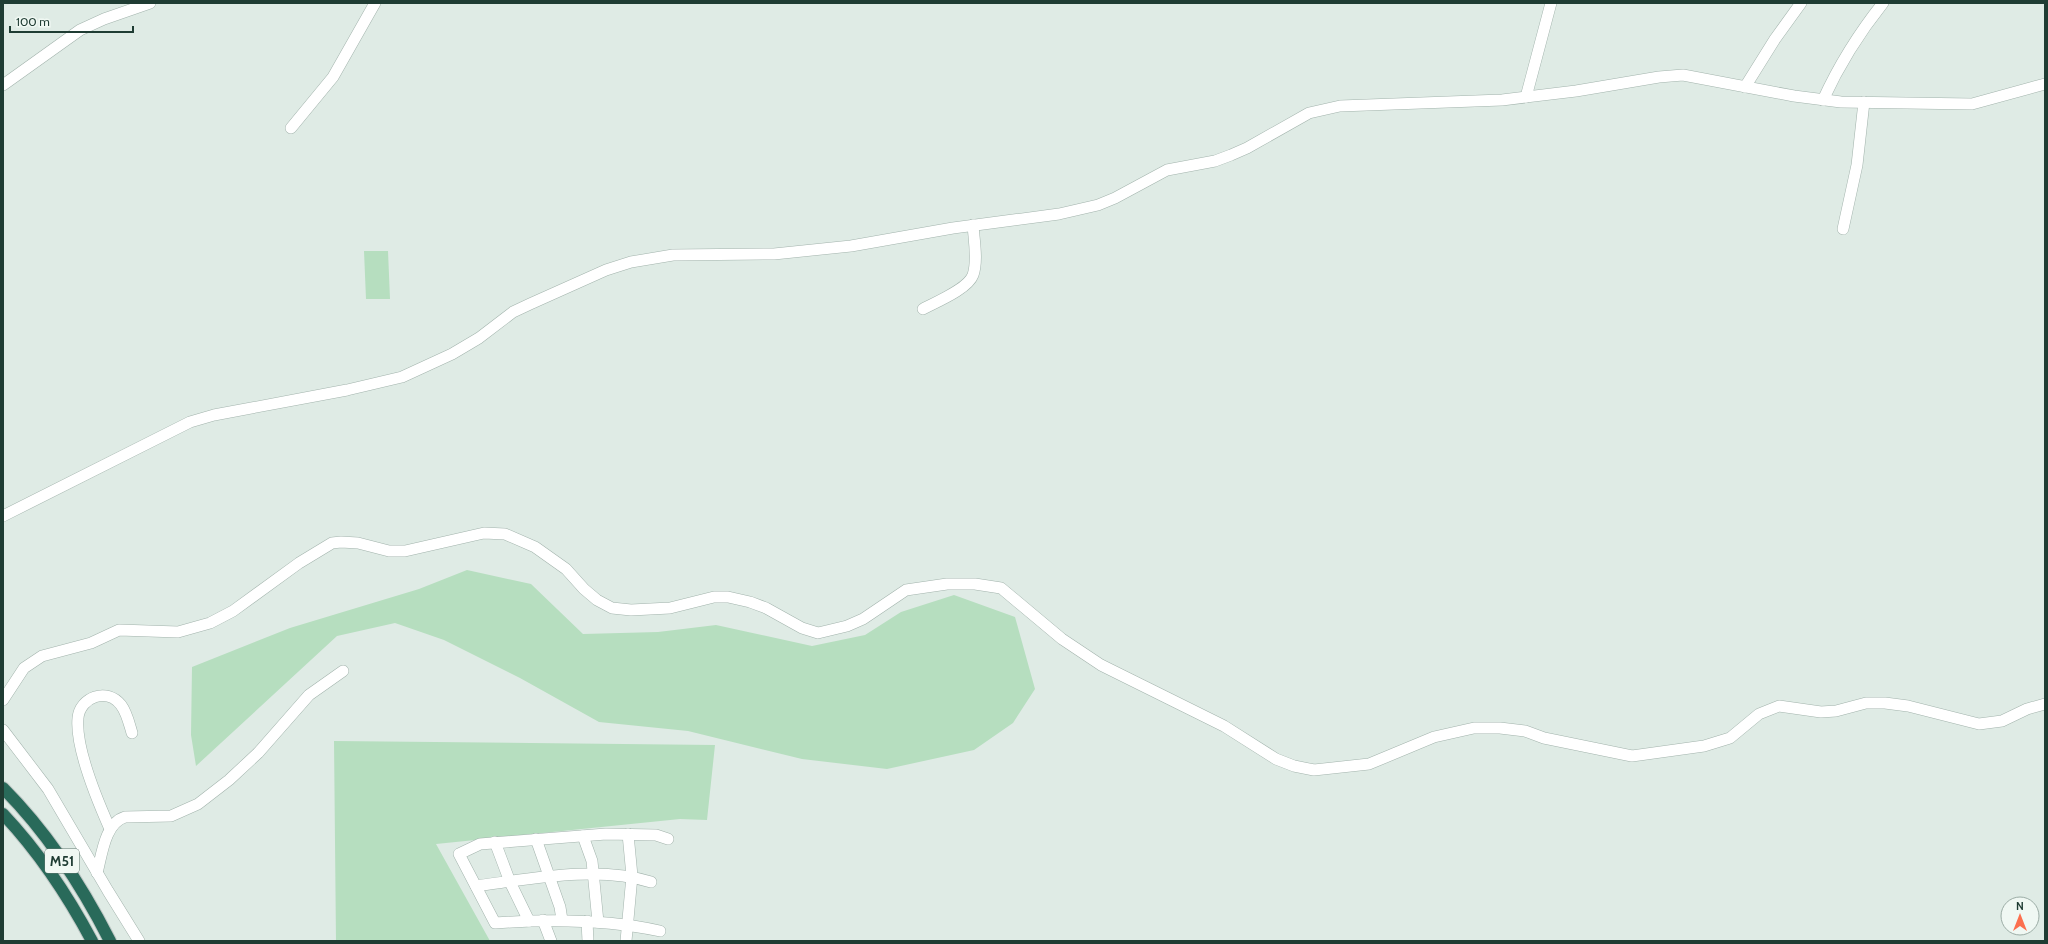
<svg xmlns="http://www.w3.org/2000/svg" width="2048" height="944" font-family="Cabin,sans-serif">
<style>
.green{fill:#b6debf}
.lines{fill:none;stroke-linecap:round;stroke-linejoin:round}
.minor-casing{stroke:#a2b3ac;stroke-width:12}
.highway-casing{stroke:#c0c8c6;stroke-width:14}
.minor{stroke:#fff;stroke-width:11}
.highway{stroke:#296a5a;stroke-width:12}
.labels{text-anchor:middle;stroke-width:3;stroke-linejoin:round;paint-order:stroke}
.shield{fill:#f0f8f3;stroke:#5e746d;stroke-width:1}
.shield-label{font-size:14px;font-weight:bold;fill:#1f3c33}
</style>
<rect width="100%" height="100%" fill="#dfebe5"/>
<g class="green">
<polygon points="364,251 388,251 390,299 366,299"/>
<polygon points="467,570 531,584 583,634 658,632 716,625 812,646 865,635 901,612 954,595 1015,617 1035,689 1013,723 974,750 887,769 802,759 688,731 599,722 520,678 444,640 395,623 337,636 196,766 191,735 192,667 290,628 419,589"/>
<polygon points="334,741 715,745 707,820 680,819 436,844 490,941 336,941"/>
</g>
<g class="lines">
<g class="minor-casing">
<g id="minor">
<polyline points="3,85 80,30 104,19 150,3"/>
<polyline points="1745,87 1775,39 1801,3"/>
<polyline points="1526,97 1551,3"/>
<path d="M1823 100C1839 65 1859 33 1883 3"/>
<polyline points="291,128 333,77 375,3"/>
<polyline points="1843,229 1857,165 1864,102"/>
<path d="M923 309C936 302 968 289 973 275 978 261 974 240 973 225"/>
<polyline points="3,516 190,422 214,415 347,390 402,377 452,354 479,338 513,312 530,304 606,270 631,262 673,255 774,254 851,246 953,228 1059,214 1098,205 1115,198 1167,170 1215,161 1231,155 1247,148 1309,113 1340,106 1502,100 1576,91 1659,77 1683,75 1794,96 1841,102 1972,104 2045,84"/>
<polyline points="3,700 24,668 42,656 91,643 119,630 178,632 210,623 233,611 299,563 332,543 341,542 358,543 389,551 405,551 484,533 505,534 535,547 566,569 584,589 597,600 612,608 631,610 670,608 714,597 728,597 750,602 766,608 802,628 818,633 847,626 863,619 906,590 947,584 975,584 1001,588 1062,639 1101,665 1224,726 1276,759 1294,766 1314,770 1369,764 1434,737 1474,728 1500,728 1525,731 1544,738 1632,756 1704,746 1730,738 1759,714 1779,706 1821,712 1836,711 1866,703 1885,703 1908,706 1979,724 2002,721 2027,709 2045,704"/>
<polyline points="3,730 48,789 108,891 139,941"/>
<path d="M110 829C98 802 75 747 78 718 80 697 107 687 121 705 127 713 129 723 132 733"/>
<polyline points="583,836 592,861 598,922"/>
<polyline points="536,839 560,907 562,920"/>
<polyline points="495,842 510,882 529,921"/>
<path d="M97 873C102 854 105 823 125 817L171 816 198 804 229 780 258 753 309 695 343 671"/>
<path d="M476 886C530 879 598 865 651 882"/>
<polyline points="543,920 551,941"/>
<polyline points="587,921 588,941"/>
<path d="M660 931C605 919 550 919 495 923L459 854 480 844 606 834 656 835 668 839"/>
<polyline points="626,941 632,876 628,834"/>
</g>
</g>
<g class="highway-casing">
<g id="highway">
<path d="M3 788C47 832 82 886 110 941"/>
<path d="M3 814C38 851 68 896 92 941"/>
</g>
</g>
<use href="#minor" class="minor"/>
<use href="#highway" class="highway"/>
</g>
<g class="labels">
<rect class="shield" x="45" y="849" width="34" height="24" rx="3"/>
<g class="shield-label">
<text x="62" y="866">M51</text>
</g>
</g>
<rect width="2048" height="944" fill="none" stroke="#1f3c33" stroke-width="8"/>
<g transform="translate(2020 916)"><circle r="19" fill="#f0f8f3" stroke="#9cada6"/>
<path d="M0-3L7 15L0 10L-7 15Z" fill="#fb6f4e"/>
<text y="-6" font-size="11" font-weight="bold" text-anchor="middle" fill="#1f3c33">N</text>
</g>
<path d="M10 26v6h123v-6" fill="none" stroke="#1f3c33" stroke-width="2"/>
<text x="16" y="26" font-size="12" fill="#1f3c33" stroke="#f0f8f3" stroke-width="3" paint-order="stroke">100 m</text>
</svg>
